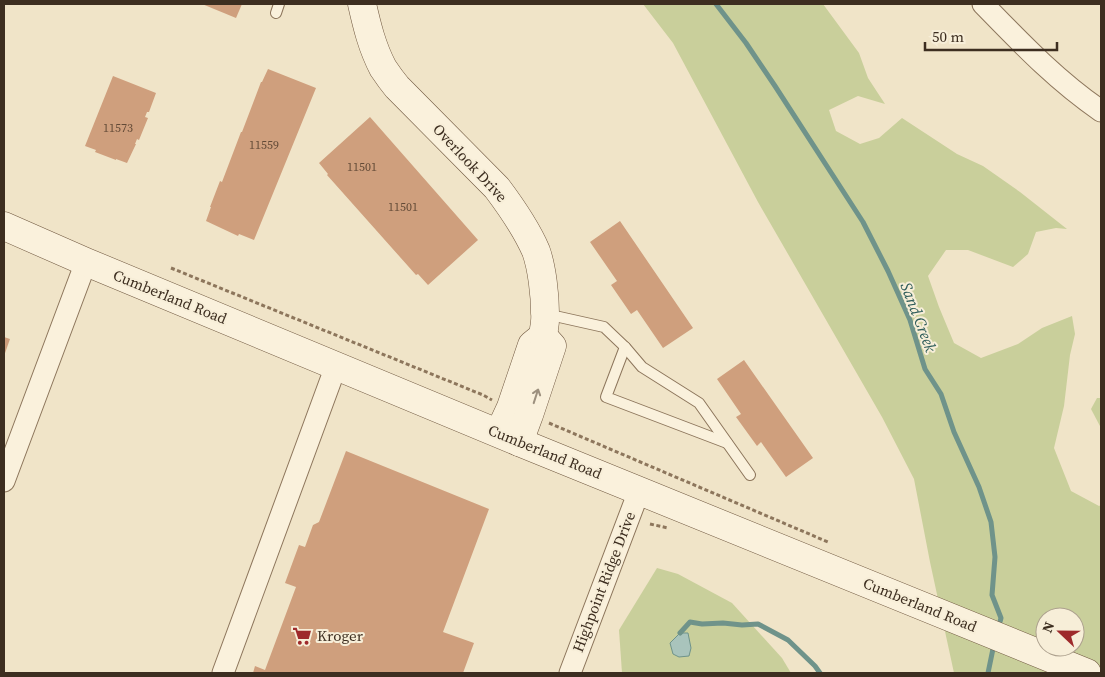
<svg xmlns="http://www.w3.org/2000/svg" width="1105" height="677" font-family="'Source Serif 4',serif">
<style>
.green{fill:#c9cf9b;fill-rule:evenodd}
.water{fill:#a9c4bc;stroke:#6f938a}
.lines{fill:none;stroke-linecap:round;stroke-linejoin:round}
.stream{stroke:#6f938a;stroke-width:5}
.building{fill:#cf9f7d}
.lane-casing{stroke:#8d765c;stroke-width:12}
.street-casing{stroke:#8d765c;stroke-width:23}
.secondary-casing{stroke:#6f573f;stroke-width:29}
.path{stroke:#8d765c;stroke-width:3;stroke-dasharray:4 2.5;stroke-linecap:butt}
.lane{stroke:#faf1dc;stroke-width:10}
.street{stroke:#faf1dc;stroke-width:21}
.secondary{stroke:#faf1dc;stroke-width:28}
.oneway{stroke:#9c907e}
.labels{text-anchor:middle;stroke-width:4;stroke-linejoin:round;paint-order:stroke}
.number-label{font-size:12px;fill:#624a37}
.street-label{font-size:15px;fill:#3d2e20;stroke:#f7eed8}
.poi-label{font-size:15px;fill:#3d2e20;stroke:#f7eed8;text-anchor:start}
.water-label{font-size:16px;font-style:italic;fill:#2f5d5a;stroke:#f7eed8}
</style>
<rect width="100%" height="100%" fill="#f0e4c8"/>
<g class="green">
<path d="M643 4H823L859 53 868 78 885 104 858 96 829 110 836 131 860 144 879 138 902 118 957 154 983 166 1020 192 1067 229 1056 228 1036 232 1028 254 1013 267 968 250H946L928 276 939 307 954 343 981 358 1018 344 1042 328 1072 316 1075 334 1070 355 1064 406 1054 448 1071 491 1099 506 1101 505V673H954L930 562 914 479 882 417 758 202 673 43ZM1045 617H1075V647H1045Z"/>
<polygon points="1097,398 1101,398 1101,428 1091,409"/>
<polygon points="657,568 678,574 732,603 782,658 791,673 622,673 619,630"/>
</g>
<polygon class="water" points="680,633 688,633 691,648 689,656 679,657 673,654 670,643"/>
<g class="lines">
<g class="stream">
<polyline points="716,4 746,43 775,86 863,222 888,271 910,320 925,369 941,394 954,432 979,487 991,522 995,557 992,595 1001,618 998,629"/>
<polyline points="680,633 690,622 702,624 723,623 742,625 758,624 788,640 815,666 820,673"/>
<polyline points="988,673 994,644"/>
</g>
</g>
<g class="building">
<polygon points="202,4 242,4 236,18"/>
<polygon points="268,69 316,88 254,240 239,234 238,236 206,221 211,207 210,207 220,181 222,182 241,132 242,132 261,82 262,82"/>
<polygon points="113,76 156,93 149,112 147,112 145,117 148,118 139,140 137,139 135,144 136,144 127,163 116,159 116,160 95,152 96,150 85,146"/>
<polygon points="370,117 478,240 428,285 418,274 416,275 327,175 328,174 319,163"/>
<polygon points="620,221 693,328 663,348 637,310 631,314 611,285 617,281 590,242"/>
<polygon points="4,337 10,339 4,356"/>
<polygon points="744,360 813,458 786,477 761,442 757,446 736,417 741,414 717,379"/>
<polygon points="346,451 489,509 443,632 474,643 463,673 253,673 255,666 265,670 296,587 285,583 299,545 305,547 313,525 319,522"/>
</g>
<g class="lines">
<g class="lane-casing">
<g id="lane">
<polyline points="276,13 279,4"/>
<polyline points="546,314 604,327 625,347 642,367 699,403 750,475"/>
<polyline points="625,347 606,397 727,443"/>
</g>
</g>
<g class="street-casing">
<g id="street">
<path d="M983 4C1021 43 1056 80 1101 111"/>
<polyline points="4,481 86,262"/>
<polyline points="223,673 336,366"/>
<polyline points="570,673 639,491"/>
</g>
</g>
<g class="secondary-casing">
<g id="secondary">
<path d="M362 4C367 26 372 47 383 68 387 74 392 81 397 87L497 188C512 208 526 228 536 251 542 268 545 295 545 313 546 320 544 328 543 336L532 345 511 407 499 433"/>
<polyline points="4,226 86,262 519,442 1087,673"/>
<polyline points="519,442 529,415 552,346 543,336"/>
</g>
</g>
<g class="path">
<polyline points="171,268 483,395 492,400"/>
<polyline points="549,423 828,542"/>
<polyline points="650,524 668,528"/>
</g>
<use href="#lane" class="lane"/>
<use href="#street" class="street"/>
<use href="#secondary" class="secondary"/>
</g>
<defs><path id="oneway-shaft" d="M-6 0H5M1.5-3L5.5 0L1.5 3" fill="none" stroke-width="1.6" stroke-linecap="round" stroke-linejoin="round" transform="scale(1.25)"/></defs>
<use class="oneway" href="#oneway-shaft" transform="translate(536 396) rotate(-72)"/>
<defs>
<g id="supermarket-bare" transform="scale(1.5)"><path d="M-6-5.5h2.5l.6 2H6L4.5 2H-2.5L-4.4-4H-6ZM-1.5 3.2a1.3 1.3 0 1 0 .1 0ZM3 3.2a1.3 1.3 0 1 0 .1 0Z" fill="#9e2a2b" stroke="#f7eed8" stroke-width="2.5" paint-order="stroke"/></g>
</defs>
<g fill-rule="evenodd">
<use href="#supermarket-bare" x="302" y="636"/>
</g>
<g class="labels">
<g class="number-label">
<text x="118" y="132">11573</text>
<text x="264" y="149">11559</text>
<text x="362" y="171">11501</text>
<text x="403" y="211">11501</text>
</g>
<g class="street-label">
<text transform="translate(470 163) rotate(47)" y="5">Overlook Drive</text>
<text transform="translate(170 297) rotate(22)" y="5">Cumberland Road</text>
<text transform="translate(545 452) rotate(22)" y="5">Cumberland Road</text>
<text transform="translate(604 582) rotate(-69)" y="5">Highpoint Ridge Drive</text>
<text transform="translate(920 605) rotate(22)" y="5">Cumberland Road</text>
</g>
<g class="poi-label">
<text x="317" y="641">Kroger</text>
</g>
<g class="water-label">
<text transform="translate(919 317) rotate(69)" y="6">Sand Creek</text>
</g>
</g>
<rect width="1105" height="677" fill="none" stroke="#3d2e20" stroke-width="10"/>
<g transform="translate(1060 632) rotate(292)"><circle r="24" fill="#f7eed8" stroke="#ada18e"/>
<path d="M0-4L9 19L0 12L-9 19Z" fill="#9e2a2b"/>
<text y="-8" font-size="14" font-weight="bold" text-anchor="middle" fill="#3d2e20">N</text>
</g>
<path d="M925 42v8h132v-8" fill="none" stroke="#3d2e20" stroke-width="2.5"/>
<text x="932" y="42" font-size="15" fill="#3d2e20" stroke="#f7eed8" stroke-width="4" paint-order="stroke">50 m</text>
</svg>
